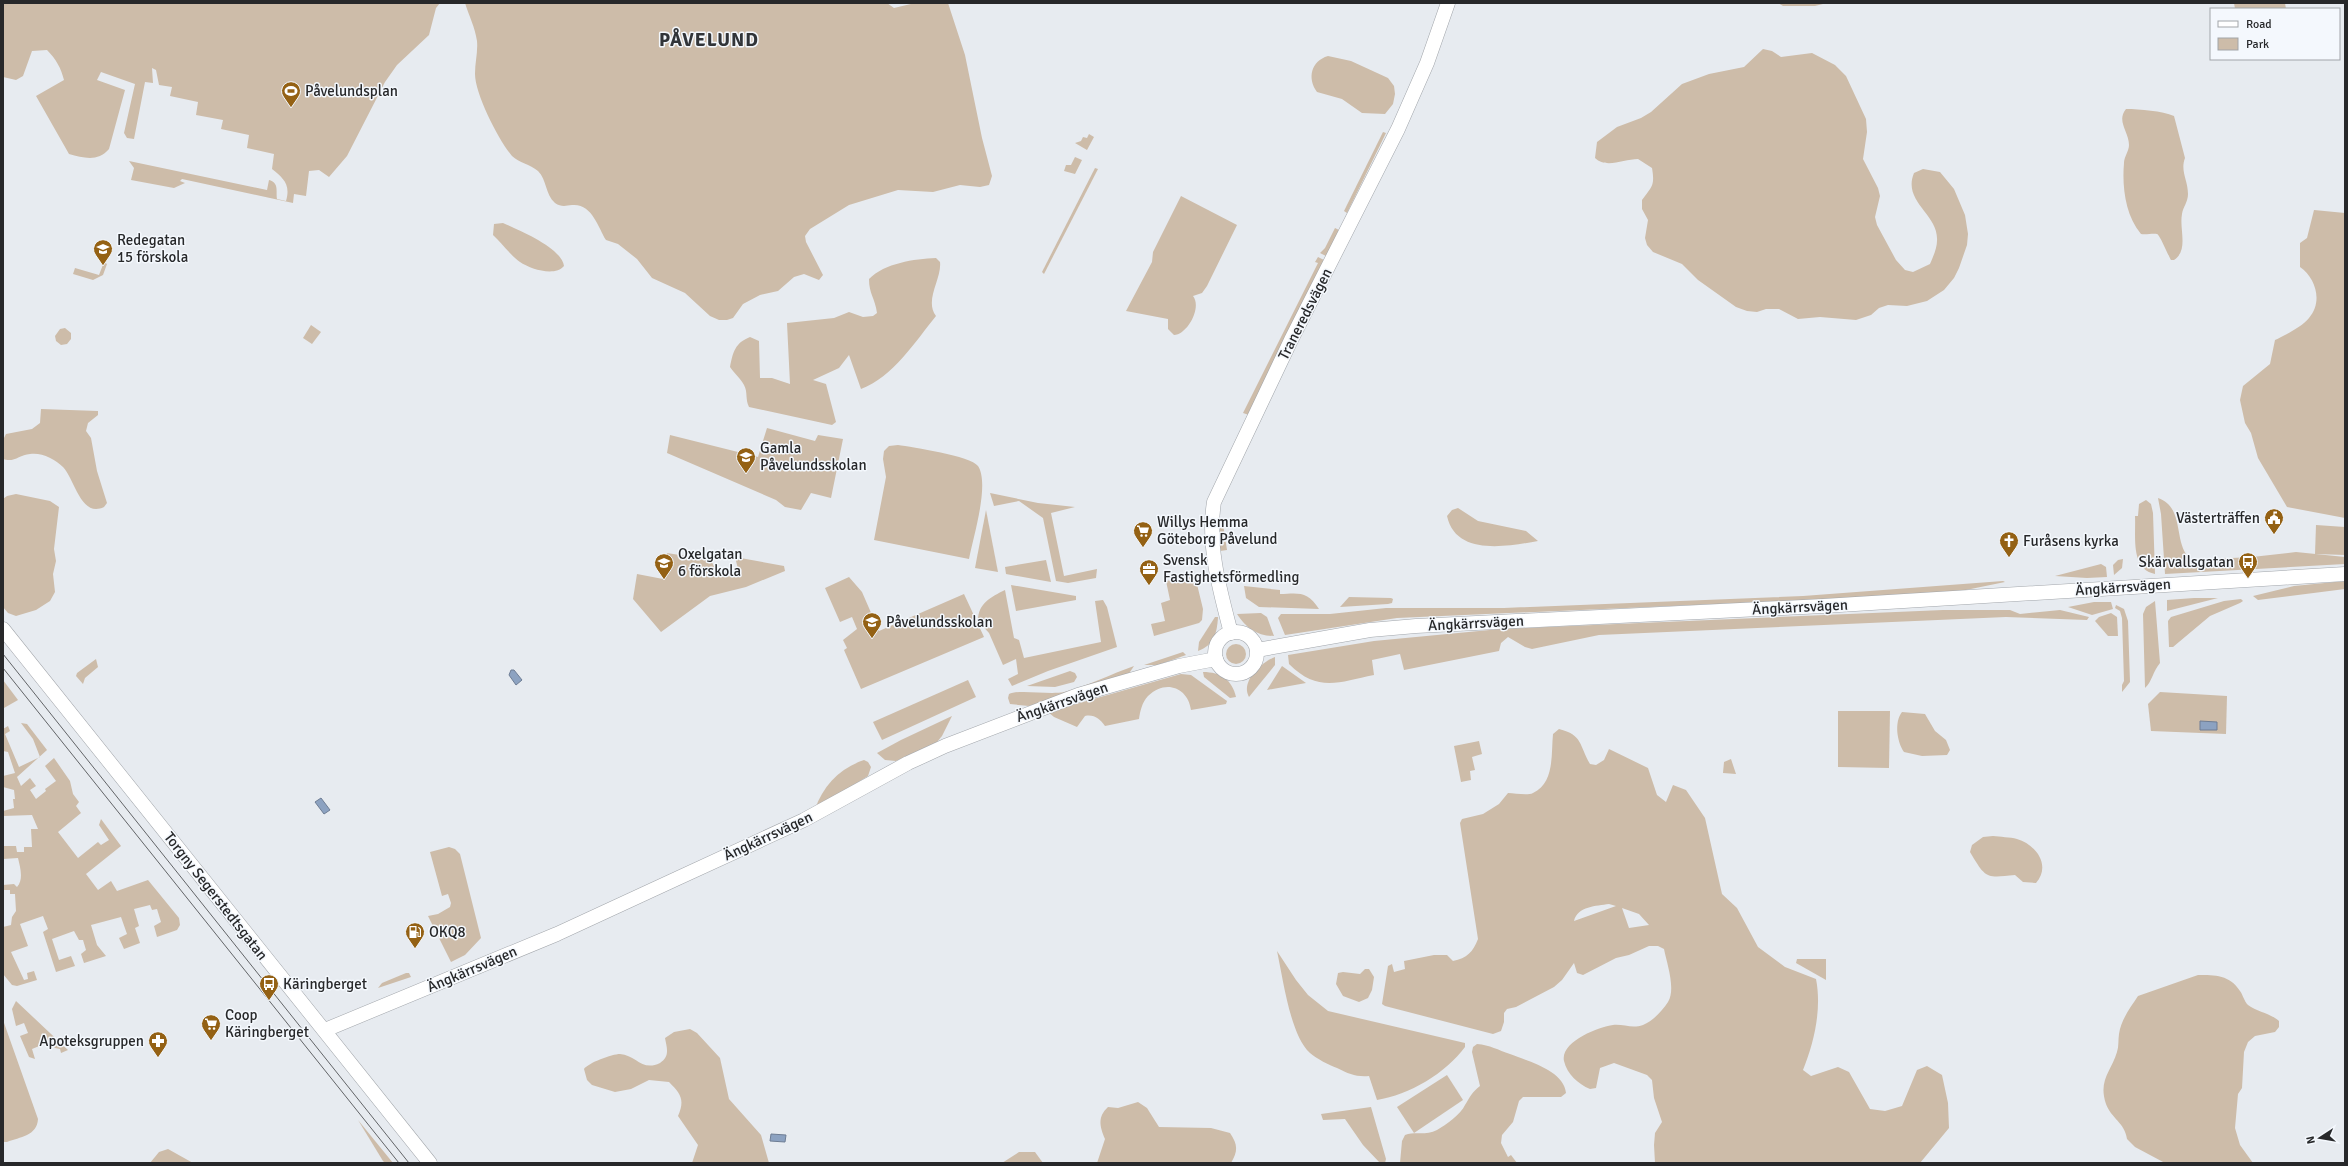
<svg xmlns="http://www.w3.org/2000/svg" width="2348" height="1166" font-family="Signika,sans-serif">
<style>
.green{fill:#cdbca9;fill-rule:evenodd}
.water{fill:#8ca2c1;stroke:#6e7d94}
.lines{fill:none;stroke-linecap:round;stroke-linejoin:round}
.minor-casing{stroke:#a2a6ab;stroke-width:15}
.minor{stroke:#fff;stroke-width:14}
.tram{stroke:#626467;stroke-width:1}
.labels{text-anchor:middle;stroke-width:3;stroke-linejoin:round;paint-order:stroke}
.poi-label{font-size:15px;fill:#27282a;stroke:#f4f8fd;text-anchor:start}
.street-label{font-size:15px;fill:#27282a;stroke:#f4f8fd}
.district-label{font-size:19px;font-weight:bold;letter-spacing:1px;fill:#313438;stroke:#f4f8fd}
</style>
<rect width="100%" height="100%" fill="#e7ebf0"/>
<g class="green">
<path d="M3 3H440L436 8 429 35 397 65 385 82 347 156 329 177 319 170 309 171 306 196 294 194 293 203 182 179 180 181 185 183 174 188 131 180 134 168 129 161 267 190 269 180C279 183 276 190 277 199L286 201C291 184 283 178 272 169L274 154 247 148 249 135 221 129 223 120 196 115 198 102 170 96 172 87 159 85 156 70 152 68 153 83 145 82 134 139 127 138 124 133 135 84 101 72 97 80 125 90 109 149C98 162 84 158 69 154L36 96 64 80C61 68 56 59 47 50L32 51 23 76 16 80 3 77Z"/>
<path d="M465 3H887L894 8 915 3H948L965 55 982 138 992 176 989 185 980 187 960 185 933 192 898 190 849 205 810 229 805 236 806 242 823 275 819 280 804 274 794 277 778 291 760 295 743 304 733 318 727 320H719L710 316 685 293 652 278 637 259 618 244 606 240C598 227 592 203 572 205 565 206 561 207 555 203 545 194 547 180 538 171 530 164 519 163 512 156 499 141 475 94 475 74 475 62 478 52 477 41 475 27 469 16 465 3Z"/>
<polygon points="1778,3 1827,3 1815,6 1783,6"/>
<polygon points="2234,3 2285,3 2286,9 2235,9"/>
<path d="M1763 49 1772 51 1781 57 1812 53 1835 65 1846 76 1866 119 1867 132 1863 159 1878 188 1880 196 1875 217 1877 225 1896 260 1905 270 1913 272 1930 264C1933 257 1937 248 1937 241 1939 214 1902 202 1914 173L1923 169 1940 172 1954 189 1965 215 1968 234 1967 245 1959 268 1954 278 1944 290 1927 301 1907 306 1888 305 1879 308 1871 315 1856 320 1820 317 1798 319 1779 309H1766L1757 312 1747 311 1736 307 1698 280 1682 264 1653 252 1647 245 1645 238 1648 220 1642 209V200C1652 186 1655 186 1652 168L1638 159C1624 159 1606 169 1595 158L1597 142 1617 127 1641 118 1651 112 1682 84 1709 74 1744 67Z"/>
<path d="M1328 56 1351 61 1388 78 1394 86 1395 94 1393 104 1385 114 1362 113 1342 99 1317 92C1307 78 1311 61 1328 56Z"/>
<path d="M2126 109C2140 109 2162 111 2174 116L2185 158C2180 171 2188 180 2188 194 2188 202 2183 207 2182 214 2179 229 2189 250 2174 260H2171C2168 255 2160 235 2157 234 2153 233 2146 235 2141 234 2125 215 2122 186 2124 163 2124 157 2129 151 2129 145 2129 132 2116 121 2126 109Z"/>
<polygon points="1383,132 1386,133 1347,213 1344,211"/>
<polygon points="1089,134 1094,137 1087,150 1075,143 1081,141 1083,137 1087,138"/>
<polygon points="1075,157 1082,160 1075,174 1064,171 1066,165 1071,165"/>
<polygon points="1095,168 1098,169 1044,274 1042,272"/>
<path d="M1181 196 1237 225 1207 286 1202 293 1193 296C1202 307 1188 334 1174 335L1168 329V319L1126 311 1152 262 1153 252Z"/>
<path d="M2314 210 2345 213V518L2287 507 2258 458 2251 433 2245 423 2240 400 2243 386 2270 364 2275 340C2285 335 2302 327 2309 318 2323 302 2316 278 2300 267V243L2307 238Z"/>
<path d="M503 223C519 230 562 248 564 266 555 277 530 269 520 262 510 255 502 243 493 235L494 224Z"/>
<polygon points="1335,228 1339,230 1326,256 1320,253 1325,248"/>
<polygon points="1318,257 1324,260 1249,415 1243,413 1318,263 1315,262"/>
<path d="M936 258 940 262C942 279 924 300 936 316 915 342 893 377 861 389L849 355 839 368 813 380 826 384 836 422 832 425 749 407C745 399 748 392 744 385 741 379 734 373 730 367 733 352 735 343 750 337L759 341 760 378H772L790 384 787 323 834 318 849 312 863 317 873 316 877 313C875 298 869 294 869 279 885 263 914 259 936 258Z"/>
<polygon points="104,262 107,264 103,275 93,280 73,274 75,268 99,275"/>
<polygon points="311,325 321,332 312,344 303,338"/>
<polygon points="65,328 71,333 71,339 67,344 61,345 56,341 55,336 60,329"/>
<path d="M41 409 98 411V415L88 423 86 431 91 438 97 471 107 503 104 507C81 518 75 480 63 467 55 459 41 452 30 454 19 455 14 463 3 459V440L6 434 32 429 40 423Z"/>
<polygon points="767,428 815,441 818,435 843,439 831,498 811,493 801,510 785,507 776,500 667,453 670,435 758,457"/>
<path d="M898 445C912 447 971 456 978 466 990 484 973 538 969 559L874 540 886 477 883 459 884 451 889 446Z"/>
<polygon points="990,493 1038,503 1075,507 1051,513 1064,576 1097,569 1096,578 1068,583 1056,581 1043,518 1019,501 994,506"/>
<polygon points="16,494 50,501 59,507 54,549 56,561 53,574 55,592 50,601 36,610 16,616 8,613 3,607 3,499 7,496"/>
<path d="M2158 498C2186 508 2172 543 2191 560L2252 557 2296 552 2345 557V564L2165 574 2161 514Z"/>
<path d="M2146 500 2151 504 2153 513 2155 574C2130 569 2136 536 2135 516H2138L2139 504Z"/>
<path d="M1458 508 1478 521 1526 531 1538 541C1509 546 1456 557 1447 516L1452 510Z"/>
<polygon points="986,510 998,572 975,568"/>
<polygon points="1220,524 1223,524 1227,550 1220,551"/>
<polygon points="2316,525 2345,527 2345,555 2315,554"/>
<polygon points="667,553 711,560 715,569 739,573 735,557 784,566 785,571 746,587 710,596 661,632 633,599 637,574 663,579"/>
<polygon points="1046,560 1051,582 1006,574 1005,567"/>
<polygon points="2118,560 2123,559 2122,568 2114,575 2113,565"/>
<polygon points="2101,564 2106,567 2107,577 2087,578 2055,576"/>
<polygon points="1195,576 1203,609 1202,620 1199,623 1154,636 1151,624 1165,621 1161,603 1170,600 1166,581"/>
<polygon points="849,577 862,592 879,631 964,594 984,637 861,689 844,650 847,648 843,640 857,629 852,617 840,622 825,588"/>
<polygon points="2003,581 2005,582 1961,591 1901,596 1397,618 1285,635 1278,618 1281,614 1330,614 1386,608 1504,608 1803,596"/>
<polygon points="2345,581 2345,589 2258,600 2253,596 2294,586"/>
<polygon points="1011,585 1076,596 1076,600 1016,611"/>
<path d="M1244 586 1280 590V594C1299 593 1308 591 1319 609L1259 607 1246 598Z"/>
<path d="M1005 590 1014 638 1019 640 1024 658 1101 642 1095 601 1103 600 1107 607 1117 647 1048 671 1012 686 1008 679 1018 674 1016 659 1003 665 989 633 978 621C978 603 991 597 1005 590Z"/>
<polygon points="1349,597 1391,598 1393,599 1392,603 1388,604 1340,607"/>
<polygon points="2194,598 2218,598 2167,611 2167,600"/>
<polygon points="2241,599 2243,601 2240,603 2210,616 2173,647 2169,647 2168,621 2171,617 2224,601"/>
<path d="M2155 601 2160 663C2153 671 2152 682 2145 688L2143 614 2146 607Z"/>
<polygon points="2094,602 2111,602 2113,609 2092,615 2068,607"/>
<polygon points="2116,605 2124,609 2128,621 2130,682 2122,692 2122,685 2124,681 2122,618 2120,611 2115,608"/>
<path d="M1943 610H2010L2020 614 2060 610 2089 617 2087 620 2006 617 1599 635 1532 649 1525 647 1508 637 1501 643 1499 651 1404 670 1400 654 1372 660 1374 675C1339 682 1318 693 1289 664L1288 655 1374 641 1500 629Z"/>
<path d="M1261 613 1267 617 1274 636C1257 636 1246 628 1237 614Z"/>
<polygon points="2111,613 2117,617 2118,636 2108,636 2095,621 2099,617"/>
<path d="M1215 617H1218C1217 633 1214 645 1198 651L1199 642Z"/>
<circle cx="1236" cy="654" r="10"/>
<polygon points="1183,652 1186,655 1158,665 1144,665"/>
<path d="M1275 657V665L1249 697C1240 681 1262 662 1275 657Z"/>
<polygon points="96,659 98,667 85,678 83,684 76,676 77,673"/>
<path d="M1134 666 1128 675 1029 706 1010 704 1008 698 1009 694C1019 689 1049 695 1064 692 1088 686 1111 674 1134 666Z"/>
<polygon points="1282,666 1306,683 1267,690"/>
<polygon points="1070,671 1075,673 1077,677 1074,682 1055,687 1027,686"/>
<path d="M1203 672C1221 672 1232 680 1236 697L1230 698 1204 677Z"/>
<path d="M1181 674 1191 675 1227 701 1226 704 1191 710C1188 687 1165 679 1148 696 1142 702 1140 712 1139 719L1105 726C1100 719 1094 714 1085 716L1077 727 1054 717 1048 712Z"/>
<polygon points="3,680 18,700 4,708 3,707"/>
<polygon points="968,680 976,697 882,740 873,722"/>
<polygon points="2160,692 2227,696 2226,734 2151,731 2148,704"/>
<polygon points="1838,711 1890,711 1889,768 1838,767"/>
<path d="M1902 712 1925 714 1935 731 1946 740 1950 750 1947 755 1922 756 1904 752C1897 742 1894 722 1902 712Z"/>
<polygon points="952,716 942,736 937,742 896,761 885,760 877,753 901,740"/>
<path d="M21 723 27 724 47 750 17 777 21 786 30 778 36 786 30 790 36 799 46 791 45 789 56 781 45 766 54 758 70 781 73 794 79 802 76 806 81 813 58 832 78 858 98 842 101 845 109 840 99 825 101 819 121 846 86 874 98 890 111 881 117 891 148 880 179 918 180 925 177 930 157 937 154 926 161 922 157 909 152 910 150 905 134 909 139 926 135 928 140 943 124 949 119 938 127 934 121 917 91 925 97 945 106 956 84 963 81 954 86 950 83 940H79L74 931 52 939 59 960 71 956 75 966 56 972 43 932 48 929 43 916 20 924 28 946 11 952 24 980 28 979 27 973 34 971 37 980 17 986 12 985 3 974V927L11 925 12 917 16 911 15 894H10V890H3V885L14 884 17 887C24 879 20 867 18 858L3 859V846H16L17 852H24V847H32L31 829H38L32 815 3 816V811L14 808 13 799H15L14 790 3 787V776L15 773 8 752 3 751V729L8 726 10 731 5 734 19 767 40 757 33 739Z"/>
<path d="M1559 729C1583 735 1579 745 1590 764L1596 765 1604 760 1609 749 1648 768 1657 795 1666 802 1673 785 1686 790 1705 818 1722 894 1737 908 1758 947 1785 967 1816 979C1822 1009 1814 1043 1803 1070L1811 1076 1838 1067 1849 1072 1870 1109 1885 1111 1902 1106 1917 1070 1927 1066 1942 1075 1948 1103 1949 1128 1920 1163H1655L1654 1145 1655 1133 1662 1122 1654 1098 1652 1080 1647 1075 1614 1063 1600 1068 1596 1088 1590 1089C1578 1084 1567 1074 1564 1061 1560 1042 1598 1027 1613 1025 1624 1024 1632 1029 1643 1025 1653 1021 1662 1011 1668 1002 1676 989 1667 964 1664 949L1658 946H1649L1629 955 1616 958 1583 975 1577 973 1574 963 1562 980 1554 987 1516 1007 1507 1009 1504 1013V1022L1501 1031 1493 1034 1385 1006 1382 1004 1388 966 1392 964 1394 972 1405 969 1404 961 1434 955H1447L1453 961C1467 958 1473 952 1478 939L1460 823 1462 819 1483 814 1499 804 1508 793C1515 793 1527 796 1533 793 1555 783 1551 753 1553 734ZM1609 904 1616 906 1574 921C1578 906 1596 906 1609 904ZM1622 908 1639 914 1649 925 1629 928Z"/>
<polygon points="1479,741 1482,754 1472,757 1475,770 1470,771 1471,780 1461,782 1454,746"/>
<polygon points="1731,759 1736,774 1723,773 1724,762"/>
<path d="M864 760 868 762 871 767 868 776 815 809C823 786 840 768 864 760Z"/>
<path d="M1993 836C2000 837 2010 837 2017 839 2037 845 2051 866 2036 883L2023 882 2015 875C1986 878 1986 879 1970 852L1972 845 1983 837Z"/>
<polygon points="449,847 455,849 460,854 481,938 465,955 451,962 428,916 438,914 450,907 451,903 448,894 442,896 430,852"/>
<path d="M1277 951 1296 980 1308 995 1328 1011 1465 1043V1047C1446 1073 1409 1095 1377 1100L1369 1076C1356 1077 1349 1074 1337 1068 1329 1065 1317 1059 1310 1053 1290 1035 1283 978 1277 951Z"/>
<polygon points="1797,959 1826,959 1826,980 1796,963"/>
<polygon points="1365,969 1369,969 1374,977 1372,990 1368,998 1359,1002 1343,996 1336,984 1338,973 1343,972 1360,974"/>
<polygon points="406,973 409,973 411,977 378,988 382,983"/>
<path d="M2198 975C2215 975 2230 975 2240 991 2243 995 2244 1001 2248 1005 2257 1012 2270 1013 2279 1021V1027L2275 1032 2255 1036 2248 1042 2244 1052 2242 1088 2238 1094 2235 1128 2240 1145 2253 1163H2165L2135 1147 2127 1139C2125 1123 2111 1118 2106 1104 2098 1080 2111 1072 2117 1052 2119 1046 2118 1040 2119 1034 2121 1020 2130 1008 2138 996Z"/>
<polygon points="16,1001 68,1050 61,1053 60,1049 55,1048 49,1042 32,1049 35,1059 29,1057 20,1036 28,1033 24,1023 16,1026 12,1009"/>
<path d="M3 1020 38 1119C37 1136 20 1137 7 1142H3Z"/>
<path d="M690 1029 697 1033 720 1058 729 1099 761 1135 769 1163H692L698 1145 678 1116C685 1100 681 1094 669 1082L649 1080 631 1089 615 1092 592 1085 587 1080 584 1069C588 1063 612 1054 620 1054 636 1055 642 1072 660 1063 670 1057 667 1048 665 1038L674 1032Z"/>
<path d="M1477 1044C1490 1045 1498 1050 1510 1054 1527 1061 1564 1070 1566 1093L1561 1097H1523L1519 1101 1513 1122 1502 1135 1501 1143 1508 1157 1511 1155 1517 1163H1400L1402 1141 1405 1135C1415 1131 1426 1136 1437 1130 1446 1125 1461 1114 1465 1105 1470 1097 1472 1092 1480 1086L1472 1052 1473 1047Z"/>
<polygon points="1447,1075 1463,1100 1414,1133 1397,1107"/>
<path d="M1138 1102 1147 1108 1159 1127 1211 1128 1230 1133C1238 1145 1238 1151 1231 1163H1097L1105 1139C1100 1127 1097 1117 1108 1107L1118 1108Z"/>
<polygon points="1371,1107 1386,1159 1385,1163 1380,1163 1363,1145 1345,1119 1323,1120 1321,1114"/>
<polygon points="358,1120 393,1163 385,1163 383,1161"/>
<polygon points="168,1149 193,1163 150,1163 159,1152"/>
<polygon points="1019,1152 1035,1152 1043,1163 1002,1163"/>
</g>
<g class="water">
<polygon points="511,670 514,670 522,680 516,685 509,675"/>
<polygon points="2200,721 2217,722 2217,730 2200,730"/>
<polygon points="321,798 330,810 324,814 315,802"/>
<polygon points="771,1134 786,1135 785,1142 770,1141"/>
</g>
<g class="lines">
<g class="minor-casing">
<g id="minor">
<polyline points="3,629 430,1163"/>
<circle cx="1236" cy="653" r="21"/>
<path d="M1231 633C1220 591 1207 546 1214 502L1291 340 1398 129 1427 63 1448 3"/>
<polyline points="1257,650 1370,630 1416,626 1823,606 2345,574"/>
<polyline points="325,1030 557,934 676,879 804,820 908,763 945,746 1078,695 1179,666 1216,659"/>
</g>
</g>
<use href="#minor" class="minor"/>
<g class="tram">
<polyline points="3,654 409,1163"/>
<polyline points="3,668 399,1163"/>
</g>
</g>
<defs>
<g id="stadium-pin" transform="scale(1)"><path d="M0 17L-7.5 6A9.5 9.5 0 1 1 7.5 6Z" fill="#946114" stroke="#f4f8fd"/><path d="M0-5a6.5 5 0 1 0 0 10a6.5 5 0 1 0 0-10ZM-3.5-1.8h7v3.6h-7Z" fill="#fff"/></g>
<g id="school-pin" transform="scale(1)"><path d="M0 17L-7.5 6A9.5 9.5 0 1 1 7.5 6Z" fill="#946114" stroke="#f4f8fd"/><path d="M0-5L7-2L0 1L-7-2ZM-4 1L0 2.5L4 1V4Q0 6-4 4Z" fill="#fff"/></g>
<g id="civic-pin" transform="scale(1)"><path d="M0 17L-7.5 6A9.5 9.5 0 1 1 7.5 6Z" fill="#946114" stroke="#f4f8fd"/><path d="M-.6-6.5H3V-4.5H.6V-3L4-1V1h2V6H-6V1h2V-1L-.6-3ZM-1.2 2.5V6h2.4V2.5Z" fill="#fff"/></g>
<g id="supermarket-pin" transform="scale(1)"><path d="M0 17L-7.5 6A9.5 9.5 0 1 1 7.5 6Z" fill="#946114" stroke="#f4f8fd"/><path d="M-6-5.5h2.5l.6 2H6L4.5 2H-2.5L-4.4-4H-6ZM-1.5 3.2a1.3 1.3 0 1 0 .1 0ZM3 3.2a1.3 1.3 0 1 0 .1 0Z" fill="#fff"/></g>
<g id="church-pin" transform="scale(1)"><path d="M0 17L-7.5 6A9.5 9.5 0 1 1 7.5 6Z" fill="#946114" stroke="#f4f8fd"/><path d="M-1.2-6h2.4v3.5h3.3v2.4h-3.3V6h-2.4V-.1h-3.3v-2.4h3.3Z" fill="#fff"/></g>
<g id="bus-pin" transform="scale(1)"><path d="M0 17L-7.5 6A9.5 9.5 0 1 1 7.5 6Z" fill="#946114" stroke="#f4f8fd"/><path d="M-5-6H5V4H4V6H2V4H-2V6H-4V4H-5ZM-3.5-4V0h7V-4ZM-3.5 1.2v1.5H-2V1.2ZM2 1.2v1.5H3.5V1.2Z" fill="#fff"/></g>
<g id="office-pin" transform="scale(1)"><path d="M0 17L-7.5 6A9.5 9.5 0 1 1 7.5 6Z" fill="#946114" stroke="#f4f8fd"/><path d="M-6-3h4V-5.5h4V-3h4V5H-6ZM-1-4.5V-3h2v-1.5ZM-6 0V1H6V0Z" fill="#fff"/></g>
<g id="fuel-pin" transform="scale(1)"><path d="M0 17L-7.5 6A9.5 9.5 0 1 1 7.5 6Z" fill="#946114" stroke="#f4f8fd"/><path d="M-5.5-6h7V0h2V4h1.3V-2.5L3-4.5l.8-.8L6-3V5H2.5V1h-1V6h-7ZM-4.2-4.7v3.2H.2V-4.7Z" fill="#fff"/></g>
<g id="pharmacy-pin" transform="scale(1)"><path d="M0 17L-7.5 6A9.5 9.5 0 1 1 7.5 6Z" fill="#946114" stroke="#f4f8fd"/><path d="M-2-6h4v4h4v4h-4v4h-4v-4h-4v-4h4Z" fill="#fff"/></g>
</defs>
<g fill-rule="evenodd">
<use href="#stadium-pin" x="291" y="91"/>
<use href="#school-pin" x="103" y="249"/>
<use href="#school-pin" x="746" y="457"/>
<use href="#civic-pin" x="2274" y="518"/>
<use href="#supermarket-pin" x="1143" y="531"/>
<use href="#church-pin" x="2009" y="541"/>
<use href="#bus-pin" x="2248" y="562"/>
<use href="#school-pin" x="664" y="563"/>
<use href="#office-pin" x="1149" y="569"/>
<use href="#school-pin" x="872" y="622"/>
<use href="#fuel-pin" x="415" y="932"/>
<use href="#bus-pin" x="269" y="984"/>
<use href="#supermarket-pin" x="211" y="1024"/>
<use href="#pharmacy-pin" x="158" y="1041"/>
</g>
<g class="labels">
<g class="poi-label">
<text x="305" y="96">Påvelundsplan</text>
<text x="117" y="245">Redegatan<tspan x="117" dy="17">15 förskola</tspan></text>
<text x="760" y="453">Gamla<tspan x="760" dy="17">Påvelundsskolan</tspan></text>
<text x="2260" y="523" text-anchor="end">Västerträffen</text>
<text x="1157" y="527">Willys Hemma<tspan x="1157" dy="17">Göteborg Påvelund</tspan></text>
<text x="2023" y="546">Furåsens kyrka</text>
<text x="678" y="559">Oxelgatan<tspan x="678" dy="17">6 förskola</tspan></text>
<text x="1163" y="565">Svensk<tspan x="1163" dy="17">Fastighetsförmedling</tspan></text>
<text x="2234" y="567" text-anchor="end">Skärvallsgatan</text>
<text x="886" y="627">Påvelundsskolan</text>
<text x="429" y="937">OKQ8</text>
<text x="283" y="989">Käringberget</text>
<text x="225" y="1020">Coop<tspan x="225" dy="17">Käringberget</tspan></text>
<text x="144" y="1046" text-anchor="end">Apoteksgruppen</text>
</g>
<g class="street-label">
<text transform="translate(1305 314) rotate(-63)" y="5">Traneredsvägen</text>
<text transform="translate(2123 587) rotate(-4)" y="5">Ängkärrsvägen</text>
<text transform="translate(1800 607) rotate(-3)" y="5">Ängkärrsvägen</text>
<text transform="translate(1476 623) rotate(-3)" y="5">Ängkärrsvägen</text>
<text transform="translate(1062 702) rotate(-19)" y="5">Ängkärrsvägen</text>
<text transform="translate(768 836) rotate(-25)" y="5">Ängkärrsvägen</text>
<text transform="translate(216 896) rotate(52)" y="5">Torgny Segerstedtsgatan</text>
<text transform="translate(472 969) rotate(-23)" y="5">Ängkärrsvägen</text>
</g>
<g class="district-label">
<text x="709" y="46">PÅVELUND</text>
</g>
</g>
<rect width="2348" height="1166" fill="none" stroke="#27282a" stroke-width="8"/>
<rect x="2210" y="8" width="130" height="52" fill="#f4f8fd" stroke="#a2a5a9"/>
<rect x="2218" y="21" width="20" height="6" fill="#ffffff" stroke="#a2a5a9"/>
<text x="2246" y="28" font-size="12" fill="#27282a">Road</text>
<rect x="2218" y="38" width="20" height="12" fill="#cdbca9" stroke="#a2a5a9"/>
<text x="2246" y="48" font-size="12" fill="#27282a">Park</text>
<g transform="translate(2320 1138) rotate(258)" stroke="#f4f8fd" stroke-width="3" paint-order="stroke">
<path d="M0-3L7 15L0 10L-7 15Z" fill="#27282a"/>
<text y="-6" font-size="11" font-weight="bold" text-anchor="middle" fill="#27282a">N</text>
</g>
</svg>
